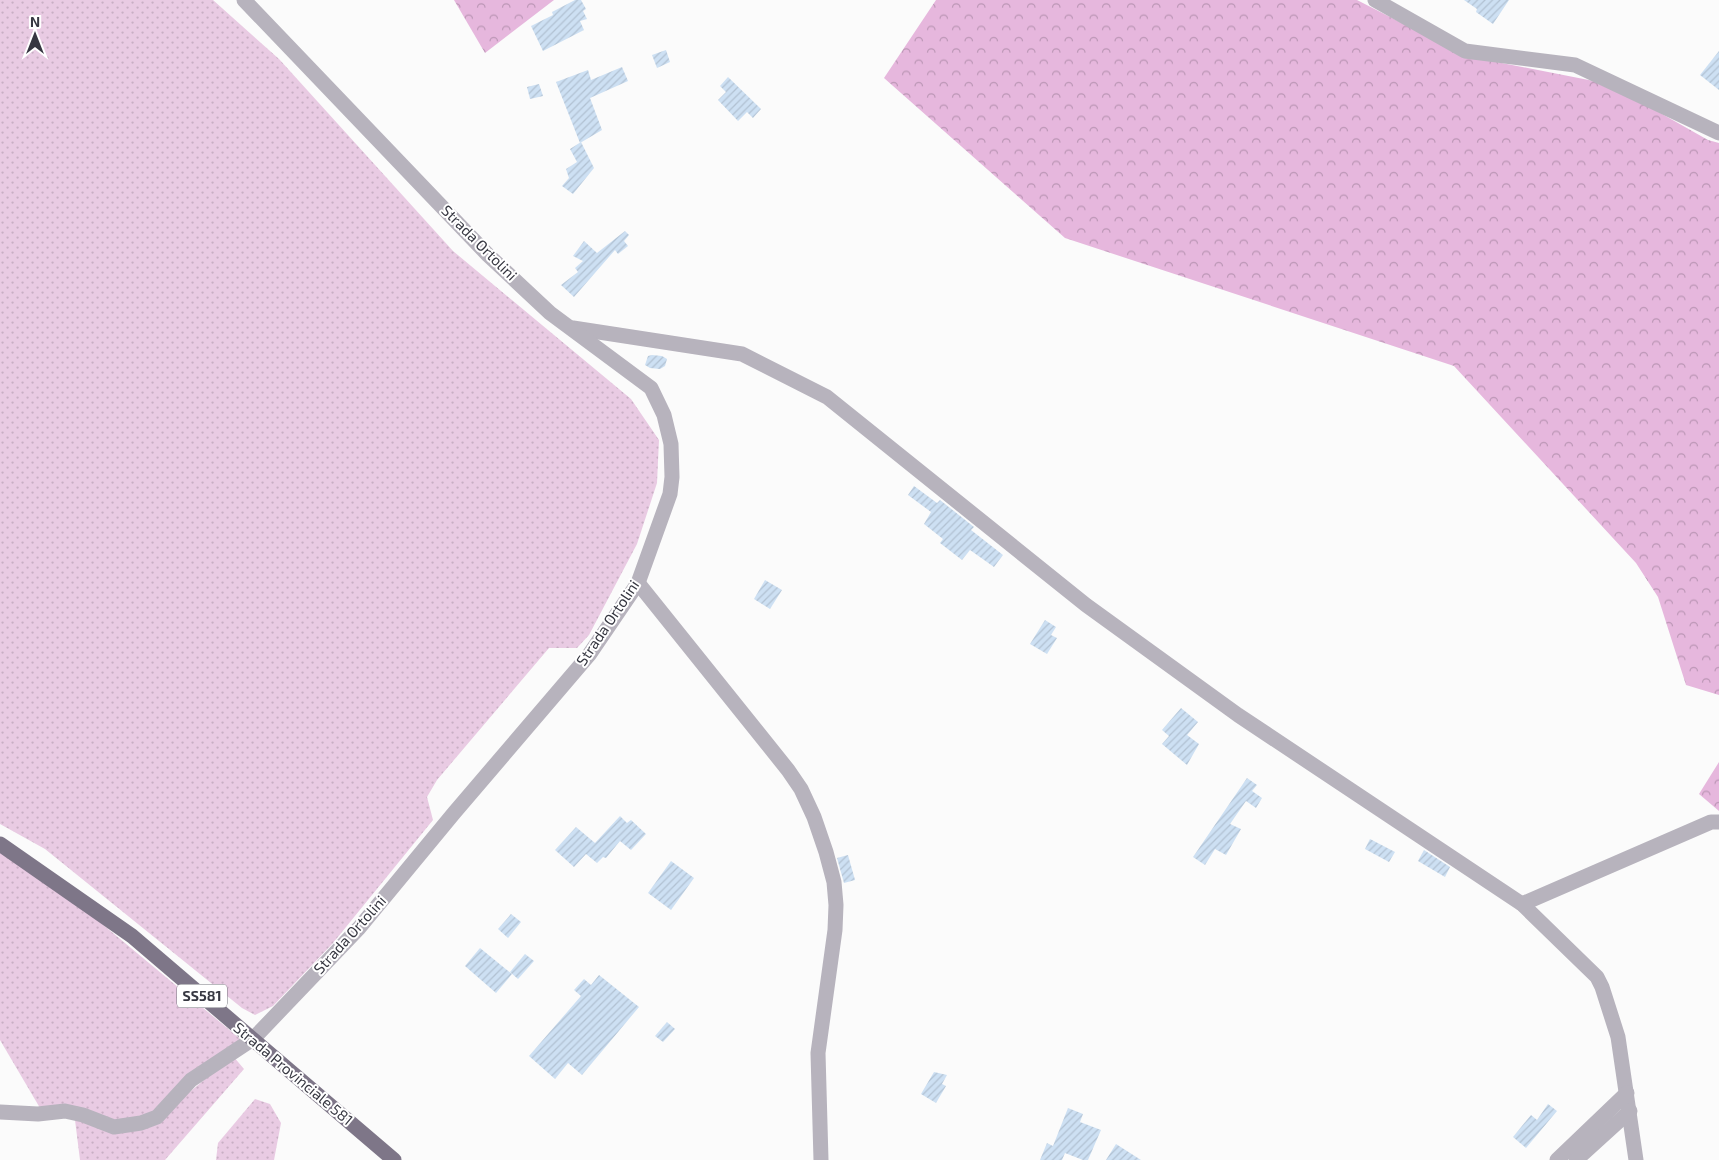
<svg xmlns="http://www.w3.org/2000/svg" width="1719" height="1160" font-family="'Exo 2',sans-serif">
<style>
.grass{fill:url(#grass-dots)}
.forest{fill:url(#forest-crowns)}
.building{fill:url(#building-hatch)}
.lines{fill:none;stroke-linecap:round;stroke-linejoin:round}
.minor{stroke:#b7b3bd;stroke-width:15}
.major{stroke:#7e7688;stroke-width:15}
.labels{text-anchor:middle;stroke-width:4;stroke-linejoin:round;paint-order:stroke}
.shield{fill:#fff;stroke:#72737a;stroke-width:1}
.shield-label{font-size:14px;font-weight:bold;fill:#363741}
.street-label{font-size:15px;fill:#363741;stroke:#fff}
</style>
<defs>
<pattern id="grass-dots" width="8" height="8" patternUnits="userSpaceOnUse" patternTransform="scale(1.25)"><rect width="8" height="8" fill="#e9cbe3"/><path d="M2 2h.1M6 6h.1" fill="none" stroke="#c8afc4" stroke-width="1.8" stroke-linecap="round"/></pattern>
<pattern id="forest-crowns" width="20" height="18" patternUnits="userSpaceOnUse" patternTransform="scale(1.25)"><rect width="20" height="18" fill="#e6b7dd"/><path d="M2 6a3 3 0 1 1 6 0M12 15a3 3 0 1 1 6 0" fill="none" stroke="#bb96b5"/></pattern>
<pattern id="building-hatch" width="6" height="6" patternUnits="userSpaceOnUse" patternTransform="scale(1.25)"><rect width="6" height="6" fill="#cde0f3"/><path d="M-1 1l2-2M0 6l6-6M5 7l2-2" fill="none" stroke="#b1c1d2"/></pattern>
</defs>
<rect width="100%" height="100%" fill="#fbfbfb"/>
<g class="grass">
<polygon points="0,0 213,0 279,59 453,251 631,399 659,440 657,483 637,544 589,635 577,648 549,648 437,780 427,797 433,820 333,943 273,1006 255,1015 242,1008 45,849 0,824"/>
<polygon points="0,851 54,884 244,1042 143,1120 121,1125 40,1108 0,1040"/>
<polygon points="233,1056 244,1069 165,1160 80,1160 75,1120 145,1129"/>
<polygon points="255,1099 270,1104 281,1123 274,1160 216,1160 218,1143"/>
</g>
<g class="forest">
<polygon points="454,0 554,0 485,53"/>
<polygon points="936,0 1357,0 1466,56 1609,84 1708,140 1719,143 1719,695 1686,685 1658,597 1636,563 1454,366 1065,238 884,78"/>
<polygon points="1719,762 1719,811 1699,794"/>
</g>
<g class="building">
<polygon points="575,0 581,0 586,9 583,11 587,19 580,21 584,30 543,51 531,26 553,15 552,12"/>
<polygon points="1464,0 1509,0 1493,24 1476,12 1477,9"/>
<polygon points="666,50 670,62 657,68 652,55"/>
<polygon points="1719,51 1719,90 1700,75"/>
<polygon points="622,67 628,81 590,98 602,130 580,143 556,82 588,70 591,80"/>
<polygon points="728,77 761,109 753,118 747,112 738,121 718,100 726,92 720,86"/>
<polygon points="539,84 543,96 530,99 527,87"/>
<polygon points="581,142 594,168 573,194 562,186 569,178 566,169 577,162 570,149"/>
<polygon points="625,231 629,235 624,241 628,246 618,254 615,250 574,297 561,285 578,272 575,268 583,261 573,256 584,241 597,253"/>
<polygon points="652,355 662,356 667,359 665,366 660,369 650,368 645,365 648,356"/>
<polygon points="914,486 937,503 940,500 974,527 971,530 1003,555 994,567 970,550 962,560 940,543 943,539 924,524 931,512 908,495"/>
<polygon points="765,580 782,590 770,609 754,599"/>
<polygon points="1045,620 1056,627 1051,635 1057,638 1047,654 1030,644"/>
<polygon points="1181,708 1198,722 1187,735 1199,744 1187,765 1162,744 1169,736 1162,730"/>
<polygon points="1247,778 1257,785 1252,791 1262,798 1256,808 1246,801 1230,824 1241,829 1226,855 1215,849 1205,865 1193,857"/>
<polygon points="620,816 627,823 631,820 646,834 631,850 620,841 606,858 603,857 597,863 586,854 574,867 555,850 576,827 595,843"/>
<polygon points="1370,839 1395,852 1389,862 1365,849"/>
<polygon points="1424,850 1450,867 1445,877 1418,861"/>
<polygon points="848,855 855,880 844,883 837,858"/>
<polygon points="671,861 694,878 671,910 648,893"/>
<polygon points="511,914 521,922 508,938 498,929"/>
<polygon points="480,948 512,974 496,993 465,966"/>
<polygon points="525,954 534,961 518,979 510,972"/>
<polygon points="599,975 639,1007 582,1075 568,1063 555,1079 529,1056 581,996 574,990 584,979 591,985"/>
<polygon points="667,1022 675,1029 663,1042 655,1036"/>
<polygon points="934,1072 947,1075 942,1084 946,1086 936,1103 921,1094"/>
<polygon points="1548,1104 1557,1111 1526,1148 1513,1137 1531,1115 1537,1120"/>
<polygon points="1068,1108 1083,1114 1080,1122 1101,1130 1088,1160 1083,1160 1065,1153 1062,1160 1040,1160 1047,1143 1053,1146"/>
<polygon points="1116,1144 1141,1160 1106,1160"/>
</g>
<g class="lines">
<g class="minor">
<polyline points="1375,0 1465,51 1575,65 1719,133"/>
<polyline points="573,328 742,354 827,397 1086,605 1238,715 1522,904 1597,977 1602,987 1618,1037 1636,1160"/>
<polyline points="638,583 788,770 801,789 814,817 826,852 834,882 836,905 835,930 818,1053 821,1160"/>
<polyline points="1522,904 1711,822 1719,822"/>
<polyline points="0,1112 38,1114 65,1111 83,1115 114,1127 141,1123 157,1117 191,1080 253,1039 359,928 454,813 589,655 638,583 670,494 672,477 671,444 664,415 651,388 550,313 488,255 244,0"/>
<polyline points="1557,1160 1627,1093"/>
<polyline points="1576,1160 1630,1111"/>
</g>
<polyline class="major" points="0,844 132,936 394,1160"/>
</g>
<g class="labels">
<rect class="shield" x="177" y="984.5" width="50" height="23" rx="4"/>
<g class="shield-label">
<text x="202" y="1001">SS581</text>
</g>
<g class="street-label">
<text transform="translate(479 243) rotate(45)" y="5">Strada Ortolini</text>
<text transform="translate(608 623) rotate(-56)" y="5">Strada Ortolini</text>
<text transform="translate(350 935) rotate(-48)" y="5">Strada Ortolini</text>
<text transform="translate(293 1074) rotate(40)" y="5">Strada Provinciale 581</text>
</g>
</g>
<g transform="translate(35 35)" stroke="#ffffff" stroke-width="4" paint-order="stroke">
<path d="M0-4L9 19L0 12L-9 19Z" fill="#363741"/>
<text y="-8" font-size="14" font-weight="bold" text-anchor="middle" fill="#363741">N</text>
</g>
</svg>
